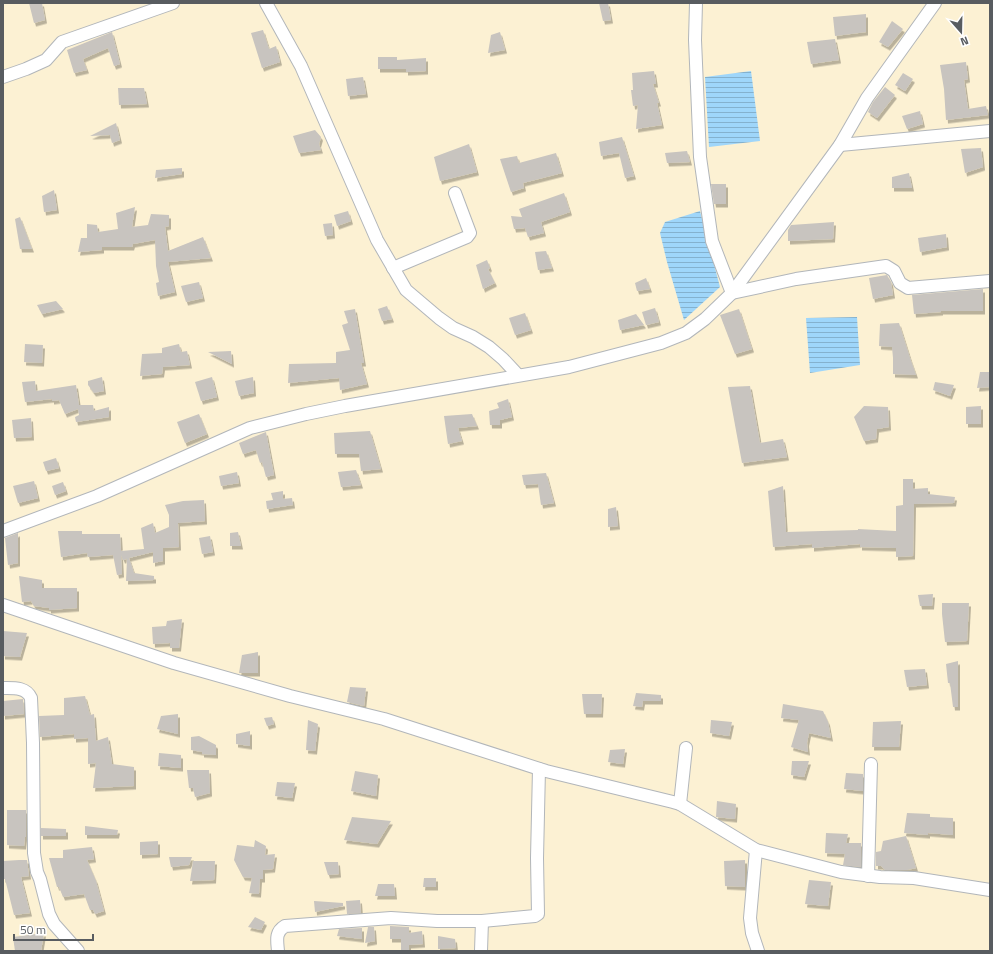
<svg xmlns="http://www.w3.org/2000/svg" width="993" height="954" font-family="'Titillium Web',sans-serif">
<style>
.commercial{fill:#fcf1d3}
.water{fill:url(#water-rules)}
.building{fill:#c8c4bf;filter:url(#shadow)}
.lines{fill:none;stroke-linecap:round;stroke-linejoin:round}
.street-casing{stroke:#b2b6ba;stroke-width:14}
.street{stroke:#fff;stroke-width:12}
</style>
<defs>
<pattern id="water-rules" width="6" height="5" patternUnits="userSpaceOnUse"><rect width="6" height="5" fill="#9fd6fa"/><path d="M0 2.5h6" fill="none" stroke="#84b1ce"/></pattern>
<filter id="shadow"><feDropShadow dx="2" dy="3.5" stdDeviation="0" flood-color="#0004"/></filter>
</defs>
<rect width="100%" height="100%" fill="#ebe8df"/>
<rect class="commercial" x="3" y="3" width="987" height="948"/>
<g class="water">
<polygon points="751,71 760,141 709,147 705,77"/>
<polygon points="700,211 720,287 684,320 667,262 660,233 665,222"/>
<polygon points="857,317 860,365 810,373 806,318"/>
</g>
<g class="building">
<polygon points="29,3 42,3 45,20 34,23"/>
<polygon points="599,3 608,3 611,20 603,21"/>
<polygon points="866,14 866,32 835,36 833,17"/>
<polygon points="892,21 903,29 888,47 879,42"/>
<polygon points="263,30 269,49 276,46 280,62 262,68 251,33"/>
<polygon points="112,32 120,64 114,66 108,48 83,59 87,70 74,73 67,50"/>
<polygon points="500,32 505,50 488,53 491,35"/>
<polygon points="835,39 839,60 811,64 807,42"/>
<polygon points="378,57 397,57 397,60 426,58 426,71 406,72 406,69 378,69"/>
<polygon points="966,62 968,79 964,80 968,109 986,106 988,115 946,120 944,89 940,65"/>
<polygon points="654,71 656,84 653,84 659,103 657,103 662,125 636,129 638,105 633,106 631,90 633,90 632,73"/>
<polygon points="903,73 913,79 905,91 895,85"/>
<polygon points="363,77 366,94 348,96 346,79"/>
<polygon points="885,87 895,95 877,118 868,112 873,102"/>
<polygon points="118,88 144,88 147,104 119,105"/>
<polygon points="920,111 923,124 907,129 902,116"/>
<polygon points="116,123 120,140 112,143 110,135 90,136"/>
<polygon points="315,130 321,137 319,144 321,150 299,153 293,136"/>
<polygon points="622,137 634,176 625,178 619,153 601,156 599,142"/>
<polygon points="469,144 477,172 440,181 434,157"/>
<polygon points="981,148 983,167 965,173 961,149"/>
<polygon points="687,151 690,162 667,163 665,153"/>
<polygon points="556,153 562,173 523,183 524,188 511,192 500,159 517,156 519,163"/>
<polygon points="182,168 182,174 155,178 156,170"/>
<polygon points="909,173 912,188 892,188 892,177"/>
<polygon points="711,184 726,184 726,204 714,204"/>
<polygon points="54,190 57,210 44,212 42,196"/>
<polygon points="564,193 570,212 541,222 544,233 528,237 525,228 514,229 511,216 522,217 519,209"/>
<polygon points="135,207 132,227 148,225 151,214 169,215 169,226 165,227 168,251 203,237 211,258 168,262 175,292 158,296 156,283 159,282 156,266 155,240 133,244 132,247 102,247 102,250 78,252 81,238 87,238 87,224 97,225 98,232 118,229 116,213"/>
<polygon points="348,211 351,221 337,226 334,215"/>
<polygon points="20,217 32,249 20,249 15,219"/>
<polygon points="834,222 833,239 788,241 788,230 791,225"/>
<polygon points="332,223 333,235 325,236 323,224"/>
<polygon points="946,234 947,247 920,252 918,238"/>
<polygon points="546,251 552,268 538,270 535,252"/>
<polygon points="487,260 490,268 488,269 495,283 483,289 476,265"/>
<polygon points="887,275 891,282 893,295 873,299 869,278"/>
<polygon points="646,278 650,289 637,291 635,283"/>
<polygon points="199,282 203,298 186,302 181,286"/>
<polygon points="983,289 983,311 941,311 941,312 914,314 912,295"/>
<polygon points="56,301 63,309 42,314 37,305"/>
<polygon points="387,306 392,319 382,321 378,309"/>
<polygon points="655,308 659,322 646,325 642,312"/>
<polygon points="355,309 364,363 361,363 367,384 340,390 339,378 288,383 289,364 336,363 336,352 350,350 342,325 348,323 344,311"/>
<polygon points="739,309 752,349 735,354 720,315"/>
<polygon points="525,313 531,330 515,335 509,318"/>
<polygon points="636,314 644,325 620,330 618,320"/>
<polygon points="899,323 910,358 916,375 893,374 893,358 892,347 879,346 880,324"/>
<polygon points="25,344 43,345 42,363 24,362"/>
<polygon points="179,344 181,352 187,351 190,365 163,367 162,374 140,376 142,354 162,353 162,348"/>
<polygon points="231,351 232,364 208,352"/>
<polygon points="980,372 990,372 990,387 977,388"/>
<polygon points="102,377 104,391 94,393 88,385 88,381"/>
<polygon points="212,377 217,397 201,401 195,382"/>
<polygon points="253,377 254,393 239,396 235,381"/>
<polygon points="35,381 36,391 76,385 79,405 93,405 94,411 109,407 109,417 76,422 75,417 79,415 78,409 65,414 59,400 52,401 52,399 25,402 22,382"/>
<polygon points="935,382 954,385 950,396 933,390"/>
<polygon points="750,386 760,443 783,439 787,457 742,463 728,387"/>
<polygon points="508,399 512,417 500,420 500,425 490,425 489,411 499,408 497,403"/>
<polygon points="864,406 888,407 889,427 877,429 876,439 864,441 854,417"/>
<polygon points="981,406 981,424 966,424 966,407"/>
<polygon points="199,414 207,434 185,443 177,422"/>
<polygon points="472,414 477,426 458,428 462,441 448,444 444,416"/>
<polygon points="31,418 32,437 14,438 12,420"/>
<polygon points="370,431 381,469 361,471 359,454 335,454 334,433"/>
<polygon points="266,432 274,475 266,477 262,462 260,463 256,450 243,454 239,443"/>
<polygon points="56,458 59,468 46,471 43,462"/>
<polygon points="356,470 361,485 341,487 338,472"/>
<polygon points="237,472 239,483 221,486 219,476"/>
<polygon points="546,473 554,503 541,505 538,484 524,485 522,475"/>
<polygon points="903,479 913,479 913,489 928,488 928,494 955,497 954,503 914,504 913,556 896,557 896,548 860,547 860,544 812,548 812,544 773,547 768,491 783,486 786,532 858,530 858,529 896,531 896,506 903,505"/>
<polygon points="34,481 38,498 18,503 13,486"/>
<polygon points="63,482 66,491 55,495 52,486"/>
<polygon points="283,491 283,499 292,498 293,505 267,509 266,501 273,500 271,493"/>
<polygon points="204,500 205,521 178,523 179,547 163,548 163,561 153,563 153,552 129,558 134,573 154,576 154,580 126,581 127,559 123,560 121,555 122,574 117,575 113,555 88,557 87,553 61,557 58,531 82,531 82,534 120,534 121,551 144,549 141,528 153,523 155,533 169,527 169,515 165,505 183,501"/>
<polygon points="616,507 618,526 608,527 608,509"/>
<polygon points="238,532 241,546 230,546 230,533"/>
<polygon points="18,533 18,563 8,565 5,538"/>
<polygon points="210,536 213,552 202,554 199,538"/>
<polygon points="19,576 42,580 42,588 77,588 77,608 49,610 49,608 34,606 31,601 22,602"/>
<polygon points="933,594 932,606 920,606 918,595"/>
<polygon points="942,603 969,603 967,641 945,642 942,614"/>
<polygon points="182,619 179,648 170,648 170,643 153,644 152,627 166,626 167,621"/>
<polygon points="3,631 27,633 20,657 3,656"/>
<polygon points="258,652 258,673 239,673 242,655"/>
<polygon points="958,661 958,707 953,707 950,683 948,683 946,664"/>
<polygon points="925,669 927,685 907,687 904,670"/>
<polygon points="350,687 366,688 364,706 347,702"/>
<polygon points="636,693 661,695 661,701 643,701 642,707 633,706"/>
<polygon points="582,694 602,694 601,714 584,714"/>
<polygon points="85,696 90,715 94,714 96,741 108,737 112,764 134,767 134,786 93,788 96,763 88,764 88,738 74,739 74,734 40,737 39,716 64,715 64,698"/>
<polygon points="23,699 24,714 3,716 3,701"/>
<polygon points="783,704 823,711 828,722 831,738 809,733 807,743 808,752 791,747 799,720 781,718"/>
<polygon points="178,714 178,734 157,729 161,716"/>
<polygon points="272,717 274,724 267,726 264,718"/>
<polygon points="308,720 318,724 315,751 306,750"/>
<polygon points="711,720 732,722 729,736 710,733"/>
<polygon points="901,721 899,747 872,747 873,722"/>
<polygon points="250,731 250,746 236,744 236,734"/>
<polygon points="199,736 216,745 216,755 202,754 202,752 191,750 191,737"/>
<polygon points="625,749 623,764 608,762 610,750"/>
<polygon points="159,753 181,755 181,768 158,766"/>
<polygon points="792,761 809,761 804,777 791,775"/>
<polygon points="187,770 209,770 210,793 195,797 193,788 189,788"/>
<polygon points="355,771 378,775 376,796 351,791"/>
<polygon points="846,773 863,774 863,791 844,789"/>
<polygon points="277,782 295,783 292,798 275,796"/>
<polygon points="717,801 736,804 735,819 716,817"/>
<polygon points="7,810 26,810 26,837 25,837 24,846 7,845"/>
<polygon points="907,813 930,814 930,817 953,818 953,835 928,833 928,835 904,833"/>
<polygon points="352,817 391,821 377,844 344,840"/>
<polygon points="85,826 118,830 117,835 85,835"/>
<polygon points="41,828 66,829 66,836 41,836"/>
<polygon points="826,833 848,834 846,843 861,843 861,867 843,865 845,854 825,853"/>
<polygon points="906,836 916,868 907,870 885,870 881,866 876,866 876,852 881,851 883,841"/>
<polygon points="255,840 266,846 265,855 275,854 273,869 263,870 263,879 260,879 259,894 249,893 252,878 243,877 234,860 237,845 254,847"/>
<polygon points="158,841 158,854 140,855 140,842"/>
<polygon points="92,847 94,859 87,860 96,881 104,911 95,914 93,910 90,910 84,894 63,897 59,887 57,887 49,858 63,858 63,850"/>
<polygon points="169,857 192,857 189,865 171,867"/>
<polygon points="19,860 27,860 29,876 21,877 30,913 14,915 5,879 3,879 3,861"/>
<polygon points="745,860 745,887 725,886 724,861"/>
<polygon points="193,861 215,861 214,880 190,881"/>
<polygon points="324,862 338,862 339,874 328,875"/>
<polygon points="424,878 436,878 436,887 423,887"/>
<polygon points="809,880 831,882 828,906 805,904"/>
<polygon points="378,884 394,884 395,896 375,896"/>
<polygon points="360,900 361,913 347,914 346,901"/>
<polygon points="314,901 343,903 343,906 315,912"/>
<polygon points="255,917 265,922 261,930 248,927"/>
<polygon points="390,926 409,927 409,933 422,931 423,944 409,945 409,951 401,951 401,939 390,939"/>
<polygon points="368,927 374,927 375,941 365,943"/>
<polygon points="362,928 362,939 337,936 339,929"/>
<polygon points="44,933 41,951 15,951 13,937"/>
<polygon points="438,936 455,939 456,948 438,949"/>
</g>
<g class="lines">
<g class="street-casing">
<g id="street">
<polyline points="266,3 301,66 377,240 406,290 439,318 453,328 473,337 489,347 503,359 518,375"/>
<polyline points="696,3 695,40 700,157 712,241 732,293 796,279 886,266 894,271 900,283 908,288 990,281"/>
<polyline points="3,77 26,69 46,60 62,42 173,3"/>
<polyline points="840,145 990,131"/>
<polyline points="393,268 467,237 470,233 455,193"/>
<polyline points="3,531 97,496 250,428 306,414 345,406 569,367 661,343 686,333 705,319 732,293 840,145 867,98 935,3"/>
<polyline points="3,605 174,663 290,696 384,719 546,771 673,802 680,804 756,850 841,872 880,877 914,878 990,890"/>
<path d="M3 688C14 688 26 687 31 698L33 743 34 853 37 872 40 879 49 914 54 924 78 951"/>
<polyline points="680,804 686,748"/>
<polyline points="756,850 750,918 752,933 758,951"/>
<polyline points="868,876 871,764"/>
<polyline points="482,921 535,916 538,914 537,858 539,769"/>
<path d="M278 951C277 940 275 932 285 926L391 918 437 921H482L481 951"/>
</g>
</g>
<use href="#street" class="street"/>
</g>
<rect width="993" height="954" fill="none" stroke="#585c60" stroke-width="8"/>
<g transform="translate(961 32) rotate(160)" stroke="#ffffff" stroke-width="3" paint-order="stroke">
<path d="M0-3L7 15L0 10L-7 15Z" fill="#585c60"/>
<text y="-6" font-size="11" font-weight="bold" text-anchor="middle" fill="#585c60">N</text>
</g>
<path d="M14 934v6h79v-6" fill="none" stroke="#585c60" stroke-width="2"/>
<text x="20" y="934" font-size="12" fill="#585c60" stroke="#ffffff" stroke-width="3" paint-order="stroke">50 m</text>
</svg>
